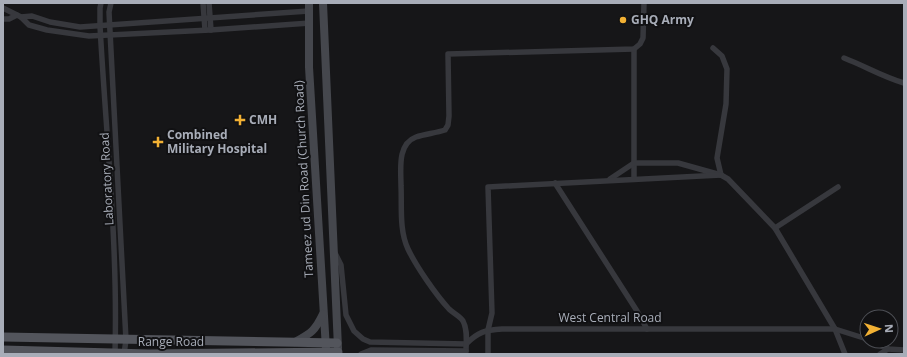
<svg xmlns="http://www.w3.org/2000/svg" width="907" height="357" font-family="'Open Sans',sans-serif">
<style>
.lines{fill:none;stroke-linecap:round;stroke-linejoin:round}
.street{stroke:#37383d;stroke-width:5.5}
.secondary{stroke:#45474d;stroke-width:8}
.primary{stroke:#53555c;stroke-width:9}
.poi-dot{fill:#f2b134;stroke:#111113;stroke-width:1.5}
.labels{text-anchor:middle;stroke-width:4;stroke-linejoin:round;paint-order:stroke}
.poi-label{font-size:12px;font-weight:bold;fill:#a8adb8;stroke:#111113;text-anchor:start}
.street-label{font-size:12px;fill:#a8adb8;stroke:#111113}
</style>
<rect width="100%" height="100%" fill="#161618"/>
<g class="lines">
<g class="street">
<path d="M101 3 100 8V26C106 135 118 244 115 353"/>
<polyline points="111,3 109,12 126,340 124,354"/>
<polyline points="203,3 205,30"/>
<polyline points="209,3 211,30"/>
<polyline points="3,8 21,17 29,25 47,30 89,36 210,30 310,23"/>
<polyline points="21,17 32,16 50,22 80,27 309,11"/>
<polyline points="3,19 9,19 17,15"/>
<polyline points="713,48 722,56 727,69 726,104 717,158 721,175"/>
<polyline points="634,49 634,178"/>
<path d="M844 58C865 66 883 77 904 83"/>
<polyline points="610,179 634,163 678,163 721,175 728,179 775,228 835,329 845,354"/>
<polyline points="555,183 637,311 647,329"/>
<polyline points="775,228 838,187"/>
<polyline points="335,253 341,265 346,315 354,331 363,339 370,342 466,344"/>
<polyline points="871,341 888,349 904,350"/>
<path d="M466 344C478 332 485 330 502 329H835L867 339"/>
<path d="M466 351C466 341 468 330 463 321 460 316 453 313 449 309 436 295 416 266 408 249 399 230 402 206 401 186 401 170 397 144 416 137 425 134 436 133 445 130L448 125 449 116 448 54 634 49 640 44 643 38 644 3"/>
<polyline points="361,354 371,350 466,351"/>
<polyline points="488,354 488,330 492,313 488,187 721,175"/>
<polyline points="880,354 888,349"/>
</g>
<g class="secondary">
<polyline points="309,3 309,67 326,349"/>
<polyline points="323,3 338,348"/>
<path d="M295 342C311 333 315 331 323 314"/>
</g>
<g class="primary">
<polyline points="3,337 337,343"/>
<polyline points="3,350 149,354 338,352"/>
</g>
</g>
<g class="poi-dot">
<circle cx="623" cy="20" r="4"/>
<path d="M238 114h4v4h4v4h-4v4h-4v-4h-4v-4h4z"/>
<path d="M156 136h4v4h4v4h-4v4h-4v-4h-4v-4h4z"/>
</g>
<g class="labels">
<g class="poi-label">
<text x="631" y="24">GHQ Army</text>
<text x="249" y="124">CMH</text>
<text x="167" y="139">Combined<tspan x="167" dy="14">Military Hospital</tspan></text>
</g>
<g class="street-label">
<text transform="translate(107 179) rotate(-93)" y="4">Laboratory Road</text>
<text transform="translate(304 179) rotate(-93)" y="4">Tameez ud Din Road (Church Road)</text>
<text x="610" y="322">West Central Road</text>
<text x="171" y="346">Range Road</text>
</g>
</g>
<rect width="907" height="357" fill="none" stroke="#a8adb8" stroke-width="8"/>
<g transform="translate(879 329) rotate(87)"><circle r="19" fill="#111113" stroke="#4d4f55"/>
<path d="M0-3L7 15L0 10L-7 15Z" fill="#f2b134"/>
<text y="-6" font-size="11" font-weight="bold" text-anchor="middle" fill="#a8adb8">N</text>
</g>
</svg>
